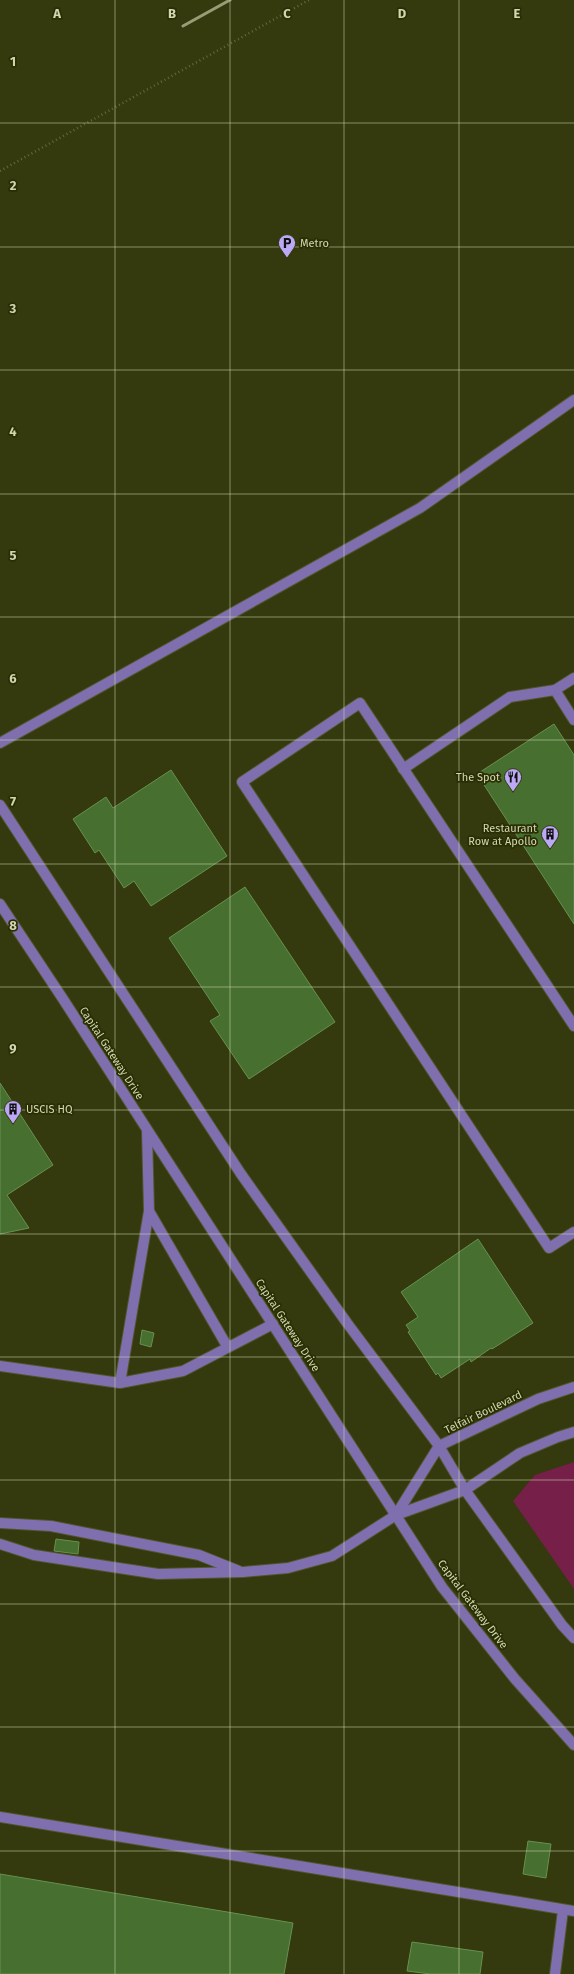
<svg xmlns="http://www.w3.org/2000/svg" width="574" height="1974" font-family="'Fira Sans',sans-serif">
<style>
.green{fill:#751f49}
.building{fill:#476f2f;stroke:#679150}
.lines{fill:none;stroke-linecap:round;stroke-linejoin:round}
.minor-casing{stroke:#50552b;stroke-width:12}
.path{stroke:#63693f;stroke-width:2.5;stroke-dasharray:1 3;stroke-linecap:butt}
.minor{stroke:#7f6fae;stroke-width:10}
.rail{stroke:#989d76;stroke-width:3}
.grid{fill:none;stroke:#d1d7b1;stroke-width:1;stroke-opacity:0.55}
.labels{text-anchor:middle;stroke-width:3.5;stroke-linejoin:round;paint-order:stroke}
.poi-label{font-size:11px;fill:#d1d7b1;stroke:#2a2e03;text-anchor:start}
.street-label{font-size:11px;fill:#d1d7b1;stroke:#2a2e03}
.grid-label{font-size:13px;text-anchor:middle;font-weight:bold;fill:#d1d7b1;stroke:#2a2e03;stroke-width:3.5;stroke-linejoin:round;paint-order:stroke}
</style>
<rect width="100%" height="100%" fill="#34390e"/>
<polygon class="green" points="574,1462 574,1589 513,1501 535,1475"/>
<g class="building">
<polygon points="554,724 574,755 574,924 477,774"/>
<polygon points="171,770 227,856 151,906 134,881 124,888 99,850 95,853 73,819 106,797 113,808"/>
<polygon points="245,887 335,1022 249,1079 210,1021 220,1015 169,938"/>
<polygon points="0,1083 53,1165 7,1195 29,1228 0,1234"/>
<polygon points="478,1239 533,1323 492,1349 491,1348 471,1362 470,1359 441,1378 438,1373 436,1375 408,1332 410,1331 406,1325 418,1317 401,1292"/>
<polygon points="142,1330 154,1333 151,1347 140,1344"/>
<polygon points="56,1539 79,1542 78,1554 54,1551"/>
<polygon points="528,1841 551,1844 546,1878 523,1874"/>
<polygon points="0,1874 293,1923 284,1974 0,1974"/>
<polygon points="412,1942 483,1952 480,1974 431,1974 407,1971"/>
</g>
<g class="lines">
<g class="minor-casing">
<g id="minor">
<polyline points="555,690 574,720"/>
<polyline points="0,743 420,508 574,400"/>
<polyline points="403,769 510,697 555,690 574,678"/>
<polyline points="0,805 241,1174 347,1323 439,1446 465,1490 562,1625 574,1638"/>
<polyline points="0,904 63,999 442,1587 515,1679 574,1745"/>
<polyline points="574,1026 360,703 242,782 549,1248 574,1232"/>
<polyline points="149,1211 227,1346"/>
<polyline points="0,1366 120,1383 149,1211 147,1131"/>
<polyline points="120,1383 183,1371 273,1324"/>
<polyline points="396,1515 439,1446 538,1399 574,1387"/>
<polyline points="0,1523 51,1526 199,1555 239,1571"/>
<polyline points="0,1544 34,1555 158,1574 243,1572 288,1568 332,1556 396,1515 465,1490 520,1453 558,1437 574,1432"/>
<polyline points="0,1817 574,1911"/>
<polyline points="555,1974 563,1910"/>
</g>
</g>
<polyline class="path" points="0,171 309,0"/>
<use href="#minor" class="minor"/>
<polyline class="rail" points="183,26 230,0"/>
</g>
<path class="grid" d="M115 0V1974M230 0V1974M344 0V1974M459 0V1974M0 123H574M0 247H574M0 370H574M0 494H574M0 617H574M0 740H574M0 864H574M0 987H574M0 1110H574M0 1234H574M0 1357H574M0 1480H574M0 1604H574M0 1727H574M0 1851H574"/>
<defs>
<g id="parking-pin" transform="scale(0.9)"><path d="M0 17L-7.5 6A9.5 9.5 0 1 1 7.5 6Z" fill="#bca9f5" stroke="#2a2e03"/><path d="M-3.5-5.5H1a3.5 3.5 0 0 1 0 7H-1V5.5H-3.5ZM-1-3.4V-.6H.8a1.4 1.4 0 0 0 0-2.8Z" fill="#111"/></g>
<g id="restaurant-pin" transform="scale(0.9)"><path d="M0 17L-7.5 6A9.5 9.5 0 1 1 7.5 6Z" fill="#bca9f5" stroke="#2a2e03"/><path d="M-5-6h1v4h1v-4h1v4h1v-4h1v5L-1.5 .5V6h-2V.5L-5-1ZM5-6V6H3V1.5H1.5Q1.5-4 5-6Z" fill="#111"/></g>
<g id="building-pin" transform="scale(0.9)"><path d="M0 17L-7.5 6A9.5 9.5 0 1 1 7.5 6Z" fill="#bca9f5" stroke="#2a2e03"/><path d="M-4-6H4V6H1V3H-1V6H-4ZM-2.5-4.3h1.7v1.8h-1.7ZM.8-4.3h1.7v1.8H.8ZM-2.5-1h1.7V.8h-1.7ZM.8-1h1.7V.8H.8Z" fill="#111"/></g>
</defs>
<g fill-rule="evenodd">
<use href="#parking-pin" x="287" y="243"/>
<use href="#restaurant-pin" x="513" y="777"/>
<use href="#building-pin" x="550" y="834"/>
<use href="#building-pin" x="13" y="1109"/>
</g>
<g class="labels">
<g class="poi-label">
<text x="300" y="247">Metro</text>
<text x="500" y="781" text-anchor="end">The Spot</text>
<text x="537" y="832" text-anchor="end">Restaurant<tspan x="537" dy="13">Row at Apollo</tspan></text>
<text x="26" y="1113">USCIS HQ</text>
</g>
<g class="street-label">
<text transform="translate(112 1053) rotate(57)" y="4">Capital Gateway Drive</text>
<text transform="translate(288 1325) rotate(57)" y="4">Capital Gateway Drive</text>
<text transform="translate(483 1412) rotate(-26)" y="4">Telfair Boulevard</text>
<text transform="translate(473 1604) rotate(53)" y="4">Capital Gateway Drive</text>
</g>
</g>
<g class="grid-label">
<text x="57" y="18">A</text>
<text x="172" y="18">B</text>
<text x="287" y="18">C</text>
<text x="402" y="18">D</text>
<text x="517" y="18">E</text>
<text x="13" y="66">1</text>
<text x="13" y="190">2</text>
<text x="13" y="313">3</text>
<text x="13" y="436">4</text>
<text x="13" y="560">5</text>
<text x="13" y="683">6</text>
<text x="13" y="806">7</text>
<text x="13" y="930">8</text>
<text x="13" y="1053">9</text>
</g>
</svg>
